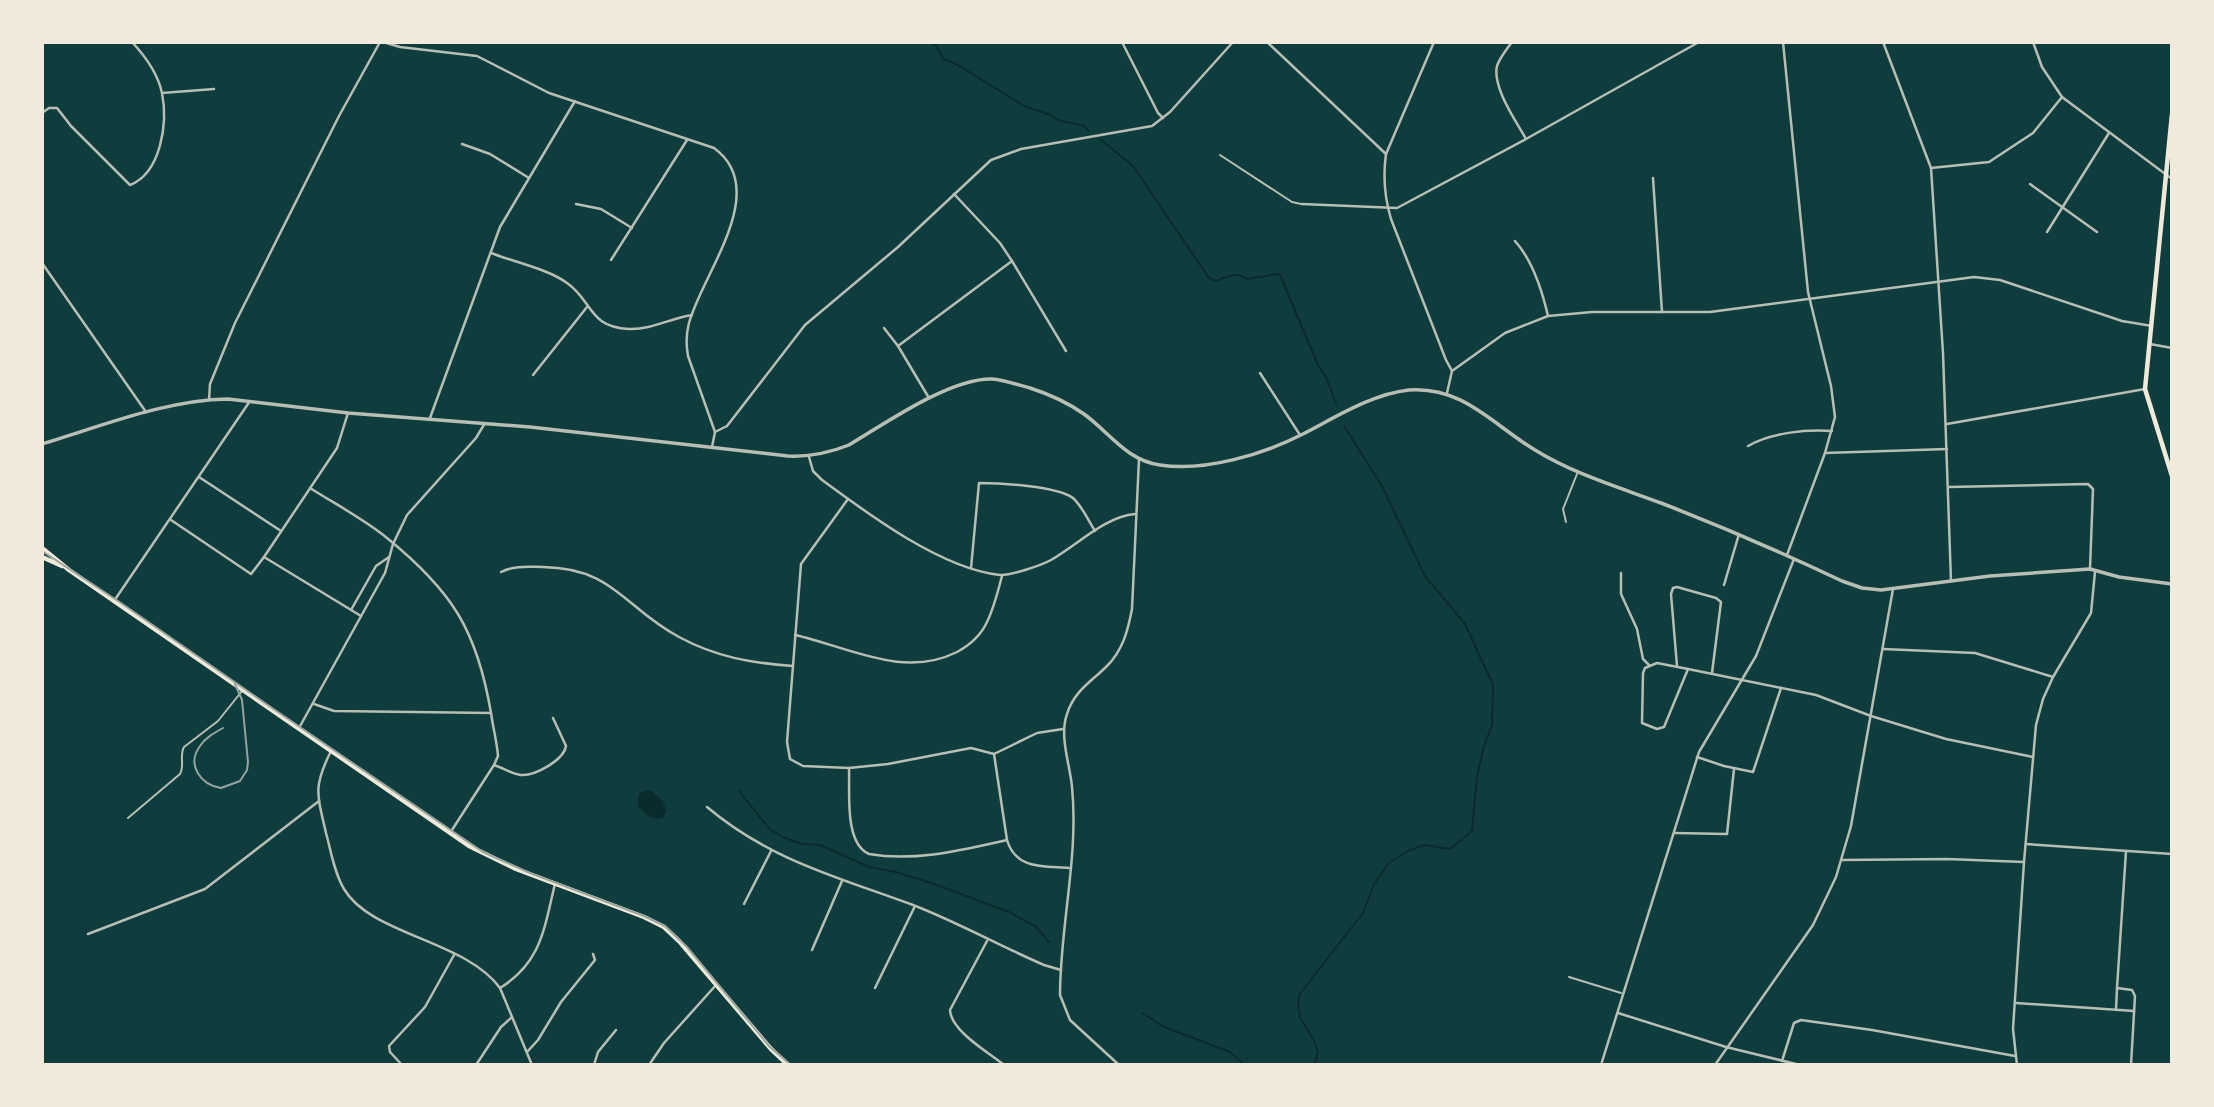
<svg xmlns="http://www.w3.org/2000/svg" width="2214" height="1107" font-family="Georgia,serif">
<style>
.water{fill:#0a2a2b}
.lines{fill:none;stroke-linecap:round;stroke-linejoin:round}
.stream{stroke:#0a2a2b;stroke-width:2}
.service{stroke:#b8beb3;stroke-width:2}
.minor{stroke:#b8beb3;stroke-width:2.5}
.tertiary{stroke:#b8beb3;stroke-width:3.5}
.secondary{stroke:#f1e9da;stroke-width:4.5}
.primary{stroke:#f1e9da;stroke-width:4.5}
.tram{stroke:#97a49c;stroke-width:2}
</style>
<rect width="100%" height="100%" fill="#0f3d3e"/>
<path class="water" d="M646 790 652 791 663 801 666 811 663 818C653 821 644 814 638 806L639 794Z"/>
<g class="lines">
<g class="stream">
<polyline points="929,42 936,45 943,59 956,64 1026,107 1051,115 1058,120 1084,126 1089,131"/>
<path d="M1100 139 1133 166 1209 278 1216 281C1228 276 1236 271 1247 279L1276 274 1280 275 1318 365 1326 377 1336 403"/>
<polyline points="739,791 763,821 771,830 785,838 802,844 820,845 869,867 896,872 931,883 1009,912 1035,926 1049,942"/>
<polyline points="1143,1013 1162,1026 1230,1052 1245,1065"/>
<polyline points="1314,1065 1318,1052 1314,1041 1300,1017 1298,1006 1299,995 1363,913 1374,884 1389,863 1408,851 1424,845 1450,849 1472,831 1477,776 1484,746 1492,725 1493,685 1465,624 1425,576 1382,486 1344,426"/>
</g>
<g class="service">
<polyline points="1220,155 1292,202 1301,204"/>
<polyline points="1566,522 1563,509 1577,474"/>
<path d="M128 818 180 774C185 765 179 756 184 747L218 721 242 691"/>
<polyline points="1569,977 1621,993"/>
</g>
<g class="minor">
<path d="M383 42 400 47 477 56 549 93 714 148C772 190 702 274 689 323 686 334 686 345 688 356L715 432 712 447"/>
<polyline points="1122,42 1158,113 1163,118"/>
<polyline points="1267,42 1386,154"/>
<path d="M1434 42 1386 154C1383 175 1385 199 1391 219L1446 360 1452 371 1447 393"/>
<path d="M1512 42C1507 49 1500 57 1497 66 1492 87 1516 121 1526 139"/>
<polyline points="1783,42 1808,292 1831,386 1835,417 1825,453 1787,555"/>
<polyline points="1883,42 1931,168 1943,353 1951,581"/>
<polyline points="2033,42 2042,67 2062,97 2172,179"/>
<polyline points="162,93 214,89"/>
<path d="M42 113 49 108H57L71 126 130 185C161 173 168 123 162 93 158 74 145 56 132 42"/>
<polyline points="462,144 490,154 529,178"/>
<polyline points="1931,168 1989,162 2033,133 2062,97"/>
<polyline points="1653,178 1662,312"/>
<polyline points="2030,184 2097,232"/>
<polyline points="954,194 1000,243 1012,261 1066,351"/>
<polyline points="576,204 601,209 632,228"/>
<polyline points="1302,204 1397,208 1526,139 1699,42"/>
<polyline points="2047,232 2109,133"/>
<path d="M1515 241C1533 261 1542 290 1548 316"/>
<path d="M491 253C514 262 548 269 567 283 593 301 588 327 629 329 651 330 671 318 692 315"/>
<polyline points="611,260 687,140"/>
<polyline points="42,263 146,412"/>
<polyline points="884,328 898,346"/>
<polyline points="2150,344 2172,348"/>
<polyline points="1452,371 1505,333 1548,316 1592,312 1710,312 1974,277 2000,280 2122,321 2152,326"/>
<polyline points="1260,373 1300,435"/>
<polyline points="533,375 587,307"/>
<polyline points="929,398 898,346 1012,261"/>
<polyline points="209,400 210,384 235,323 339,116 380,42"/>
<polyline points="430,418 500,227 575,101"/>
<polyline points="1947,424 2145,389"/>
<polyline points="715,432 727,426 805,325 898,247 991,160 1021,149 1152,126 1170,112 1233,42"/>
<path d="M1748 446C1770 433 1806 429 1832 431"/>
<polyline points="1825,453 1947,449"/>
<path d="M809 457 813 471 822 480C868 514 942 569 1000 575 1010 576 1042 565 1051 560 1076 546 1106 516 1135 514"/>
<polyline points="199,477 281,531"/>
<polyline points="1949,487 2088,484 2093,489 2090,569"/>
<path d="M310 488C335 504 364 519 387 538 452 591 477 630 491 713 493 728 497 742 498 756L494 765 450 833"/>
<polyline points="848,499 801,564 787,742 790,759 803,766 849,768 888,764 971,748 994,754 1037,733 1063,729"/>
<polyline points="171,520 251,574 264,557 361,616"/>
<polyline points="264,557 337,448 348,413"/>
<path d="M971 568 979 483C999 483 1057 486 1073 498 1082 506 1088 520 1095 531"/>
<path d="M501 572C515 565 529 567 543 567 614 568 624 608 679 637 716 657 751 663 793 666"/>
<polyline points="1621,573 1621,594 1637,629 1643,659 1649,665"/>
<polyline points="1724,585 1739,534"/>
<polyline points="114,601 250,401"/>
<polyline points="351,610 376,566 389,557"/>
<path d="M795 635C849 647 903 679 957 652 970 645 981 635 987 622 994 608 998 591 1002 576"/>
<polyline points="1883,649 1975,653 2053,677"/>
<polyline points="1677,666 1671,594 1673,588 1677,587 1716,598 1721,602 1712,673"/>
<polyline points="1688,669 1657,663 1645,668 1643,673 1642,723 1657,729 1664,727 1688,669 1816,695 1871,716 1946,739 2033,757"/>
<polyline points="314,704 334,711 491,713"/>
<polyline points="299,728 385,573 393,544 407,515 476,438 485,423"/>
<path d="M331 751C313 787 317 794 326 833 331 851 334 872 344 889 371 935 465 940 500 988L532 1065"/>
<path d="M994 754 1007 840C1016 870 1044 866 1069 868"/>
<polyline points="1697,757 1724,766 1753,772 1781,688"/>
<path d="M494 765C503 768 512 774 521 775 535 776 564 760 566 746L553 718"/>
<path d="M849 768C850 792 844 843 869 854 915 862 962 850 1007 840"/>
<path d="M707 807C770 860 837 877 913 905 957 922 1000 946 1044 965L1061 970"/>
<polyline points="1674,833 1727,834 1734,769"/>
<polyline points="2026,844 2172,854"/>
<polyline points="2126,851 2117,988 2132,990 2135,996 2131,1065"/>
<polyline points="1842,860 1947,859 2024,862"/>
<polyline points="744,904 771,851"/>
<polyline points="88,934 205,889 319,801"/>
<path d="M987 941 950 1010C951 1031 988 1052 1004 1065"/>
<polyline points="812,950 842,881"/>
<path d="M500 988C542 962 544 928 555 884"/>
<polyline points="875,988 915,906"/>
<polyline points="2016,1003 2134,1011"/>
<polyline points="2116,1009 2117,988"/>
<polyline points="1618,1013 1726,1047 1800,1065"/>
<polyline points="527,1052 538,1040 561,1002 595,960 593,954"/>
<polyline points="1782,1061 1794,1023 1801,1020 1872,1030 2015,1056"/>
<polyline points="402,1065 390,1052 389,1046 425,1007 454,955"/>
<polyline points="476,1065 501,1027 512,1017"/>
<polyline points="594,1065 598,1052 616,1030"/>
<polyline points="649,1065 664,1043 716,985"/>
<path d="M1119 1065 1070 1020 1060 995C1060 926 1079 856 1072 787 1070 764 1059 737 1067 714 1074 691 1091 682 1107 666 1123 650 1128 630 1132 609L1139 459"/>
<polyline points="1601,1065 1699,752 1756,656 1794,559"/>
<polyline points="1715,1065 1813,925 1836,877 1851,826 1893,589"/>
<polyline points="2017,1065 2013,1029 2024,862 2036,725 2043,699 2053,677 2091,613 2095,572"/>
</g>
<path class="tertiary" d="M42 444C102 426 165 400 228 399L348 413 530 427 788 456C810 457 829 453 849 445 886 423 950 378 992 379 1005 380 1018 385 1030 388 1049 394 1068 403 1084 414 1110 433 1126 460 1160 465 1205 472 1264 454 1303 434 1336 417 1372 394 1409 390 1463 386 1493 425 1535 450 1574 474 1618 487 1661 503 1723 527 1783 553 1842 581L1862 588 1881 590 1990 576 2090 569 2119 577 2172 584"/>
<polyline class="secondary" points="2172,114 2145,389 2172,476"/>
<g class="primary">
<polyline points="42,548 69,570 469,846 516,869 644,917 664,927 679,941 771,1049 788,1065"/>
<polyline points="42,557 62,566"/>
</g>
<g class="tram">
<polyline points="42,551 121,603 272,708 483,852 530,873 644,916 665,926 687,947 770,1047 791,1065"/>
<path d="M223 728C214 733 205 738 200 746 186 765 201 785 221 788L240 781 247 770 248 762 242 700 235 684"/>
</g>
</g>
<rect width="2214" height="1107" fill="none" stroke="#f1e9da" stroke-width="88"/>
</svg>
